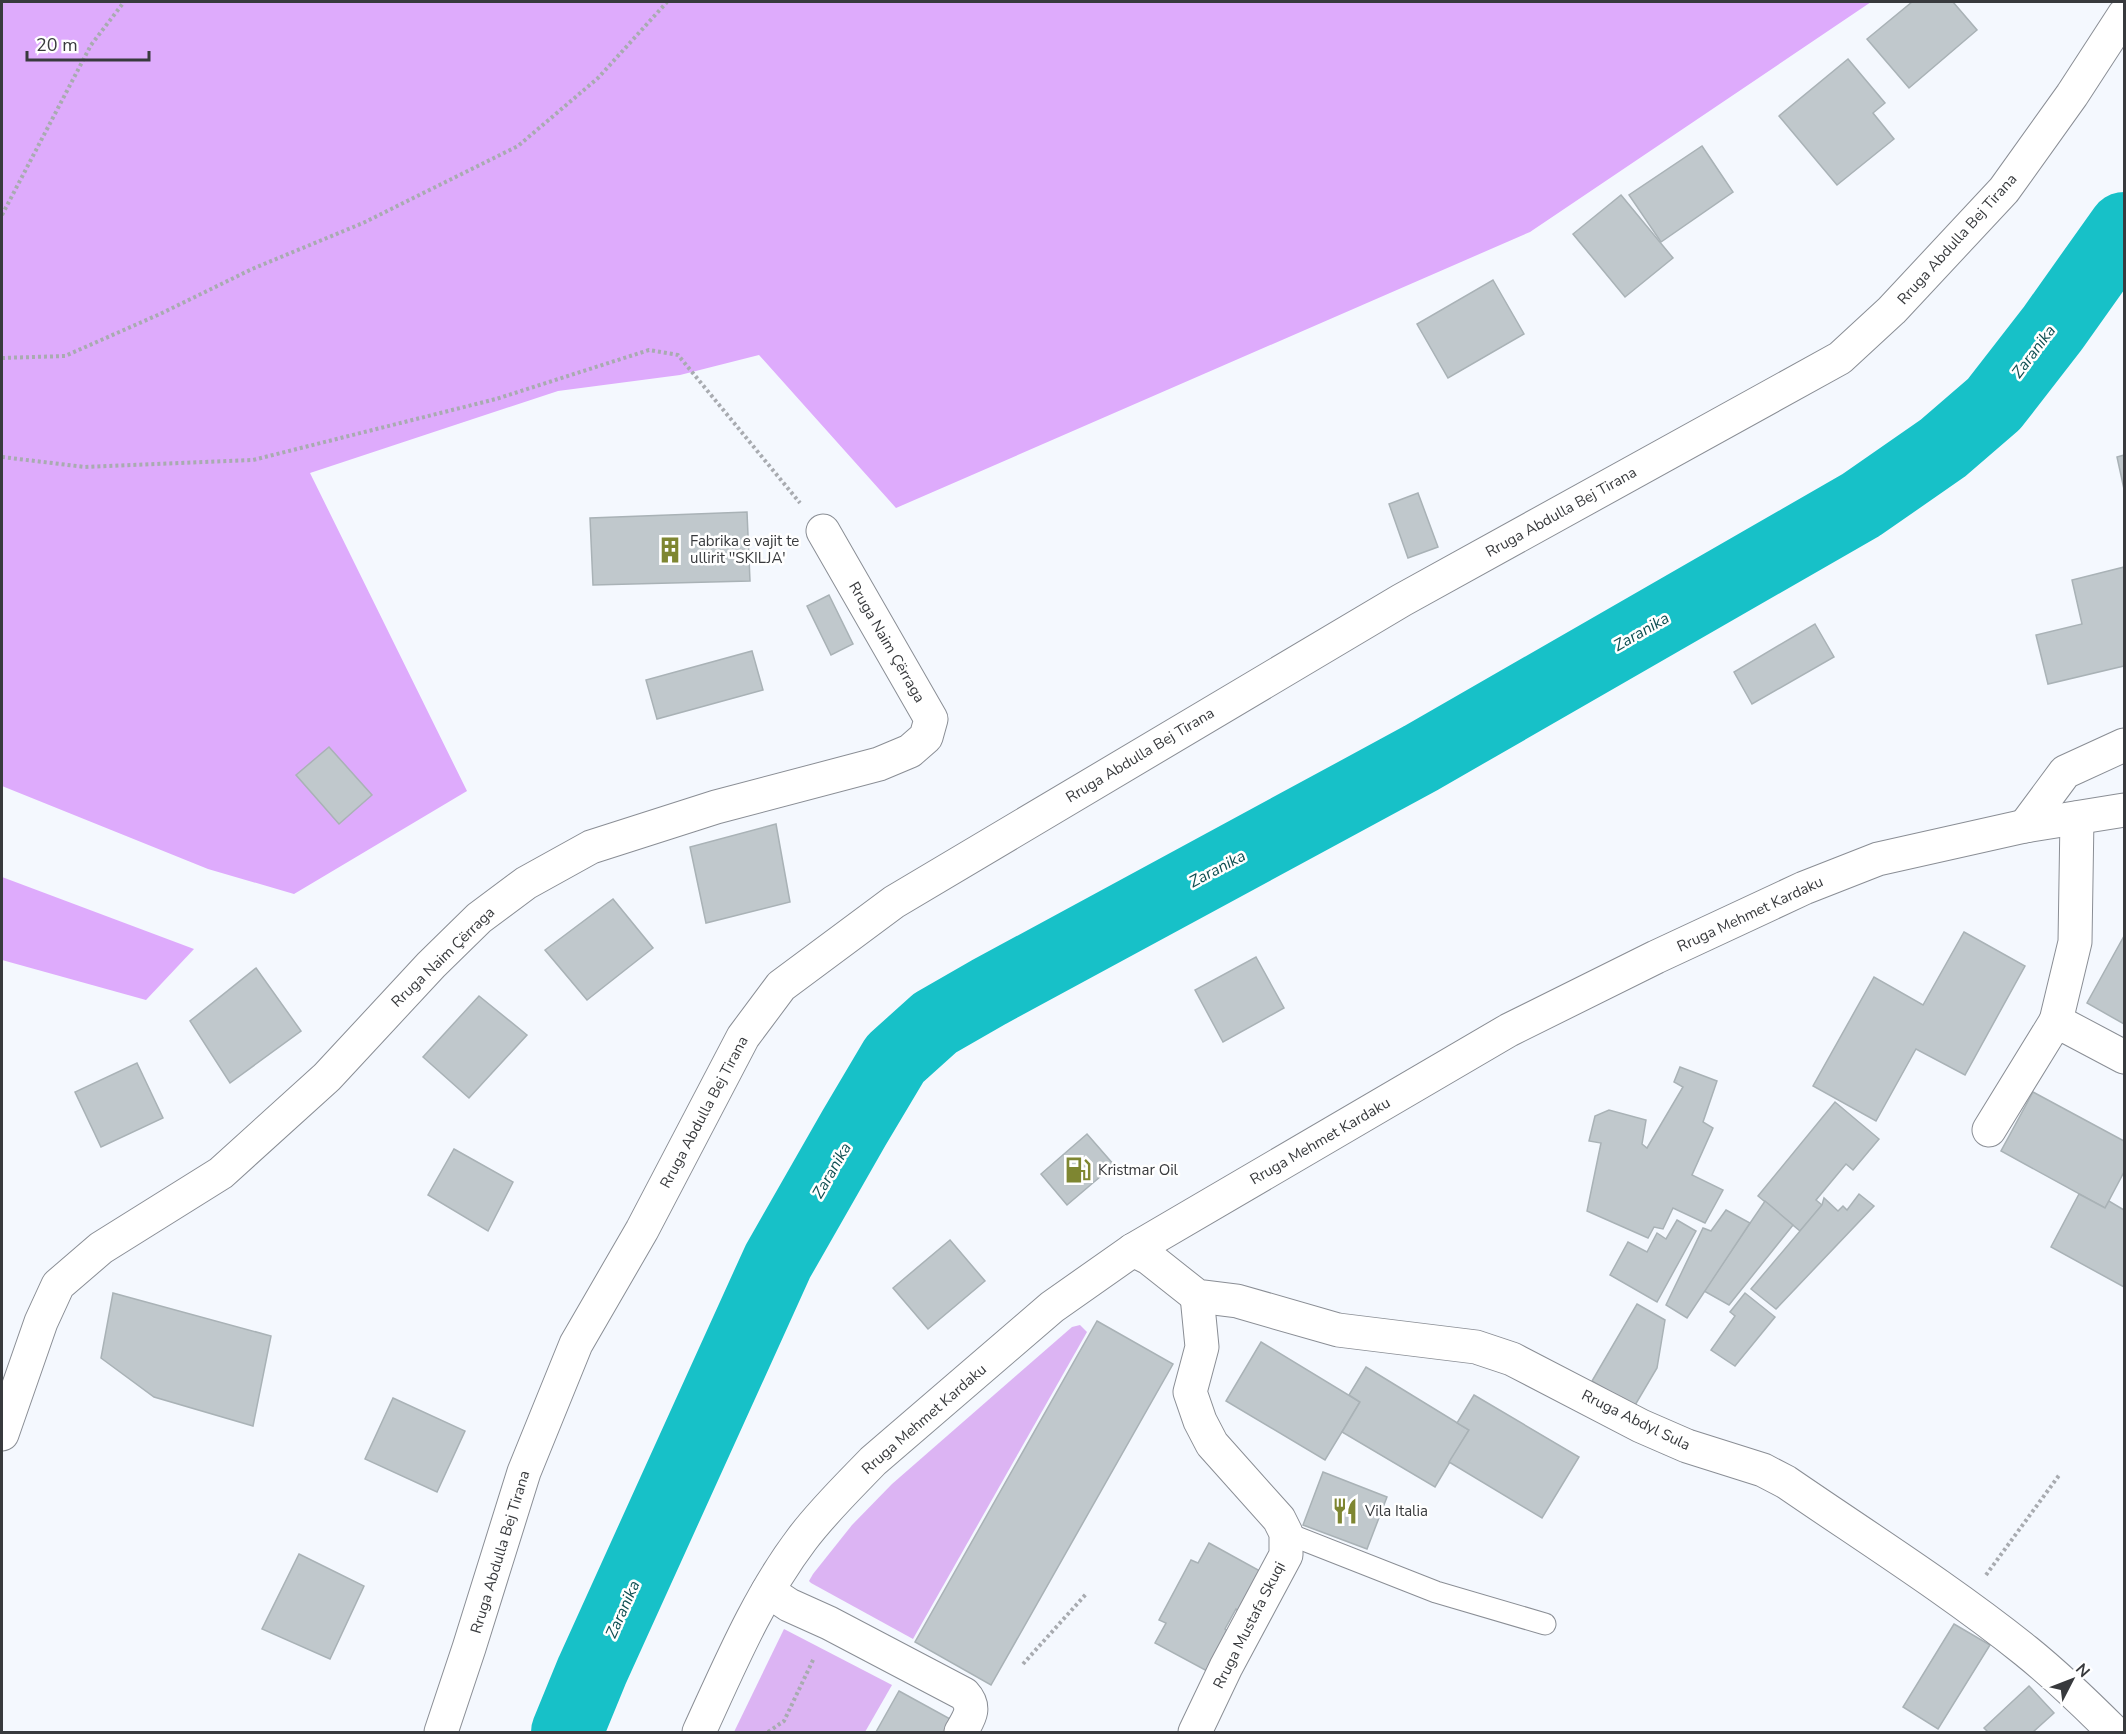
<svg xmlns="http://www.w3.org/2000/svg" width="2126" height="1734" font-family="'Nunito Sans',sans-serif">
<style>
.green{fill:#dcb4f3}
.forest{fill:#deabfc}
.lines{fill:none;stroke-linecap:round;stroke-linejoin:round}
.river{stroke:#17c1c8;stroke-width:72}
.building{fill:#c0c8cc;stroke:#a9b2b6;stroke-width:1.5}
.lane-casing{stroke:#8a8e95;stroke-width:23}
.street-casing{stroke:#8a8e95;stroke-width:35}
.secondary-casing{stroke:#8a8e95;stroke-width:35}
.path{stroke:#a8abb0;stroke-width:4;stroke-dasharray:3 3;stroke-linecap:butt}
.lane{stroke:#fff;stroke-width:21}
.street{stroke:#fff;stroke-width:33}
.secondary{stroke:#fff;stroke-width:33}
.labels{text-anchor:middle;stroke-width:5;stroke-linejoin:round;paint-order:stroke}
.street-label{font-size:15px;fill:#383a3d;stroke:#fff}
.poi-label{font-size:15px;fill:#383a3d;stroke:#fff;text-anchor:start}
.water-label{font-size:16px;font-style:italic;fill:#0f4f52;stroke:#fff}
</style>
<rect width="100%" height="100%" fill="#f4f8fe"/>
<g class="green">
<polygon points="1080,1325 1087,1332 913,1639 811,1583 809,1581 813,1574 852,1525 892,1484 1072,1327"/>
<polygon points="784,1629 892,1685 865,1732 734,1732"/>
</g>
<g class="forest">
<polygon points="2,2 1871,2 1530,232 896,508 759,355 680,375 558,391 310,473 467,791 294,894 208,869 2,786"/>
<polygon points="2,877 194,949 146,1000 2,960"/>
</g>
<g class="lines">
<polyline class="river" points="567,1732 592,1671 778,1261 854,1128 895,1059 935,1023 989,992 1421,758 1861,505 1943,448 1994,404 2053,328 2124,228"/>
</g>
<g class="building">
<polygon points="1912,2 1953,2 1977,30 1909,88 1867,39"/>
<polygon points="1848,59 1885,103 1873,113 1894,139 1837,185 1779,116"/>
<polygon points="1702,146 1733,192 1661,242 1629,195"/>
<polygon points="1621,195 1673,258 1625,297 1573,234"/>
<polygon points="1493,280 1524,334 1448,378 1417,324"/>
<polygon points="2124,455 2124,489 2117,457"/>
<polygon points="1418,493 1438,547 1408,558 1389,504"/>
<polygon points="747,512 750,581 593,585 590,518"/>
<polygon points="2124,567 2124,671 2124,666 2048,684 2036,635 2082,624 2072,580"/>
<polygon points="829,595 853,644 831,655 807,606"/>
<polygon points="1815,624 1834,657 1752,704 1734,672"/>
<polygon points="752,651 763,690 657,719 646,680"/>
<polygon points="329,747 372,795 339,824 296,775"/>
<polygon points="776,824 790,902 706,923 690,847"/>
<polygon points="613,899 653,948 587,1000 545,950"/>
<polygon points="1964,932 2025,966 1965,1075 1916,1049 1876,1121 1813,1086 1874,977 1923,1005"/>
<polygon points="2124,936 2124,1024 2087,1003"/>
<polygon points="1256,957 1284,1008 1223,1042 1195,990"/>
<polygon points="256,968 301,1031 230,1083 190,1021"/>
<polygon points="479,996 527,1035 469,1098 423,1057"/>
<polygon points="137,1063 163,1118 101,1147 75,1092"/>
<polygon points="1680,1067 1717,1081 1703,1122 1713,1128 1692,1175 1723,1190 1705,1223 1673,1208 1663,1229 1654,1227 1648,1238 1587,1211 1601,1143 1589,1141 1595,1116 1609,1110 1646,1120 1642,1144 1647,1148 1683,1087 1674,1082"/>
<polygon points="2033,1092 2124,1141 2124,1172 2105,1208 2001,1151"/>
<polygon points="1835,1102 1879,1139 1853,1170 1846,1164 1816,1200 1822,1205 1800,1231 1758,1196"/>
<polygon points="1087,1134 1114,1165 1067,1205 1041,1174"/>
<polygon points="454,1149 513,1182 488,1231 428,1195"/>
<polygon points="1859,1194 1874,1206 1776,1309 1751,1289 1822,1205 1824,1198 1838,1211 1843,1206 1847,1210"/>
<polygon points="2079,1194 2105,1208 2109,1201 2124,1210 2124,1287 2051,1247"/>
<polygon points="1765,1201 1793,1225 1729,1305 1704,1291"/>
<polygon points="1726,1210 1750,1223 1687,1318 1666,1305 1703,1228 1711,1231"/>
<polygon points="1677,1220 1696,1231 1657,1302 1610,1275 1628,1242 1647,1252 1657,1233 1666,1239"/>
<polygon points="950,1240 985,1281 928,1329 893,1288"/>
<polygon points="113,1293 271,1336 253,1426 154,1397 101,1358"/>
<polygon points="1745,1293 1775,1317 1735,1366 1711,1350 1735,1316 1730,1312"/>
<polygon points="1637,1304 1665,1320 1657,1368 1634,1407 1592,1381"/>
<polygon points="1097,1321 1173,1364 991,1685 915,1642"/>
<polygon points="1261,1342 1360,1402 1325,1460 1226,1401"/>
<polygon points="1366,1367 1469,1430 1435,1487 1342,1432 1360,1402 1349,1395"/>
<polygon points="1474,1395 1579,1457 1542,1518 1449,1462 1469,1430 1457,1423"/>
<polygon points="393,1398 465,1431 437,1492 365,1459"/>
<polygon points="1323,1472 1387,1497 1367,1549 1303,1525"/>
<polygon points="1209,1543 1260,1571 1238,1611 1236,1609 1225,1629 1228,1631 1207,1671 1155,1643 1166,1623 1159,1620 1191,1560 1198,1563"/>
<polygon points="299,1554 364,1586 330,1659 262,1629"/>
<polygon points="1954,1624 1990,1645 1938,1729 1903,1707"/>
<polygon points="2029,1686 2054,1713 2033,1732 1988,1732 1984,1728"/>
<polygon points="899,1691 952,1720 945,1732 876,1732"/>
</g>
<g class="lines">
<g class="lane-casing">
<polyline id="lane" points="1286,1533 1436,1592 1545,1624"/>
</g>
<g class="street-casing">
<g id="street">
<polyline points="2025,826 2065,772 2124,745"/>
<polyline points="2056,1021 2075,942 2077,818"/>
<polyline points="1989,1130 2056,1021 2124,1057"/>
<path d="M1133 1250 1149 1258 1197 1296 1237 1301 1338 1330 1476 1347 1512 1359 1641 1426 1687 1446 1763 1470 1786 1482C1866 1537 1950 1590 2026 1651 2057 1676 2086 1704 2114 1732"/>
<polyline points="2,1434 41,1322 58,1285 101,1248 221,1173 327,1077 431,965 479,918 526,883 591,847 716,807 879,764 910,751 926,737 931,719 823,531"/>
<path d="M768 1591 789 1605 829 1623 964 1694C977 1708 969 1718 961 1732"/>
<polyline points="441,1732 469,1648 524,1472 576,1344 642,1230 743,1037 781,986 894,902 1402,600 1840,358 1892,310 2004,190 2072,95 2124,15"/>
<polyline points="1195,1732 1226,1667 1286,1555 1286,1533 1279,1519 1212,1444 1200,1421 1190,1392 1202,1347 1197,1296"/>
</g>
</g>
<g class="secondary-casing">
<path id="secondary" d="M699 1732C729 1667 758 1597 802 1539 823 1511 849 1486 873 1461L1052 1307 1133 1250 1509 1030 1656 957 1804 888 1878 859 2025 826 2124 810"/>
</g>
<g class="path">
<polyline points="2,215 91,45 124,2"/>
<polyline points="2,358 65,356 160,314 252,269 363,223 518,146 598,78 667,2"/>
<polyline points="2,457 85,467 253,460 496,399 649,350 678,355 800,503"/>
<polyline points="1986,1575 2060,1474"/>
<polyline points="1023,1664 1087,1593"/>
<polyline points="768,1732 784,1721 814,1658"/>
</g>
<use href="#lane" class="lane"/>
<use href="#street" class="street"/>
<use href="#secondary" class="secondary"/>
</g>
<defs>
<g id="building-bare" transform="scale(2.07)"><path d="M-4-6H4V6H1V3H-1V6H-4ZM-2.5-4.3h1.7v1.8h-1.7ZM.8-4.3h1.7v1.8H.8ZM-2.5-1h1.7V.8h-1.7ZM.8-1h1.7V.8H.8Z" fill="#7e8631" stroke="#fff" stroke-width="2.5" paint-order="stroke"/></g>
<g id="fuel-bare" transform="scale(2.07)"><path d="M-5.5-6h7V0h2V4h1.3V-2.5L3-4.5l.8-.8L6-3V5H2.5V1h-1V6h-7ZM-4.2-4.7v3.2H.2V-4.7Z" fill="#7e8631" stroke="#fff" stroke-width="2.5" paint-order="stroke"/></g>
<g id="restaurant-bare" transform="scale(2.07)"><path d="M-5-6h1v4h1v-4h1v4h1v-4h1v5L-1.5 .5V6h-2V.5L-5-1ZM5-6V6H3V1.5H1.5Q1.5-4 5-6Z" fill="#7e8631" stroke="#fff" stroke-width="2.5" paint-order="stroke"/></g>
</defs>
<g fill-rule="evenodd">
<use href="#building-bare" x="670" y="550"/>
<use href="#fuel-bare" x="1078" y="1170"/>
<use href="#restaurant-bare" x="1345" y="1511"/>
</g>
<g class="labels">
<g class="street-label">
<text transform="translate(1957 239) rotate(-48)" y="5">Rruga Abdulla Bej Tirana</text>
<text transform="translate(1561 512) rotate(-29)" y="5">Rruga Abdulla Bej Tirana</text>
<text transform="translate(887 642) rotate(60)" y="5">Rruga Naim Çërraga</text>
<text transform="translate(1140 755) rotate(-31)" y="5">Rruga Abdulla Bej Tirana</text>
<text transform="translate(1750 914) rotate(-25)" y="5">Rruga Mehmet Kardaku</text>
<text transform="translate(443 957) rotate(-44)" y="5">Rruga Naim Çërraga</text>
<text transform="translate(704 1112) rotate(-62)" y="5">Rruga Abdulla Bej Tirana</text>
<text transform="translate(1320 1141) rotate(-30)" y="5">Rruga Mehmet Kardaku</text>
<text transform="translate(924 1419) rotate(-41)" y="5">Rruga Mehmet Kardaku</text>
<text transform="translate(1636 1420) rotate(26)" y="5">Rruga Abdyl Sula</text>
<text transform="translate(500 1552) rotate(-73)" y="5">Rruga Abdulla Bej Tirana</text>
<text transform="translate(1249 1625) rotate(-63)" y="5">Rruga Mustafa Skuqi</text>
</g>
<g class="poi-label">
<text x="690" y="546">Fabrika e vajit te<tspan x="690" dy="17">ullirit ''SKILJA'</tspan></text>
<text x="1098" y="1175">Kristmar Oil</text>
<text x="1365" y="1516">Vila Italia</text>
</g>
<g class="water-label">
<text transform="translate(2033 351) rotate(-53)" y="6">Zaranika</text>
<text transform="translate(1641 631) rotate(-30)" y="6">Zaranika</text>
<text transform="translate(1217 868) rotate(-28)" y="6">Zaranika</text>
<text transform="translate(831 1170) rotate(-60)" y="6">Zaranika</text>
<text transform="translate(622 1609) rotate(-66)" y="6">Zaranika</text>
</g>
</g>
<rect width="2126" height="1734" fill="none" stroke="#383a3d" stroke-width="6"/>
<g transform="translate(2072 1680) rotate(48)" stroke="#ffffff" stroke-width="4.5" paint-order="stroke">
<path d="M0-4.5L10 22L0 15L-10 22Z" fill="#383a3d"/>
<text y="-9" font-size="16" font-weight="bold" text-anchor="middle" fill="#383a3d">N</text>
</g>
<path d="M27 51v9h122v-9" fill="none" stroke="#383a3d" stroke-width="3"/>
<text x="36" y="51" font-size="18" fill="#383a3d" stroke="#ffffff" stroke-width="4.5" paint-order="stroke">20 m</text>
</svg>
